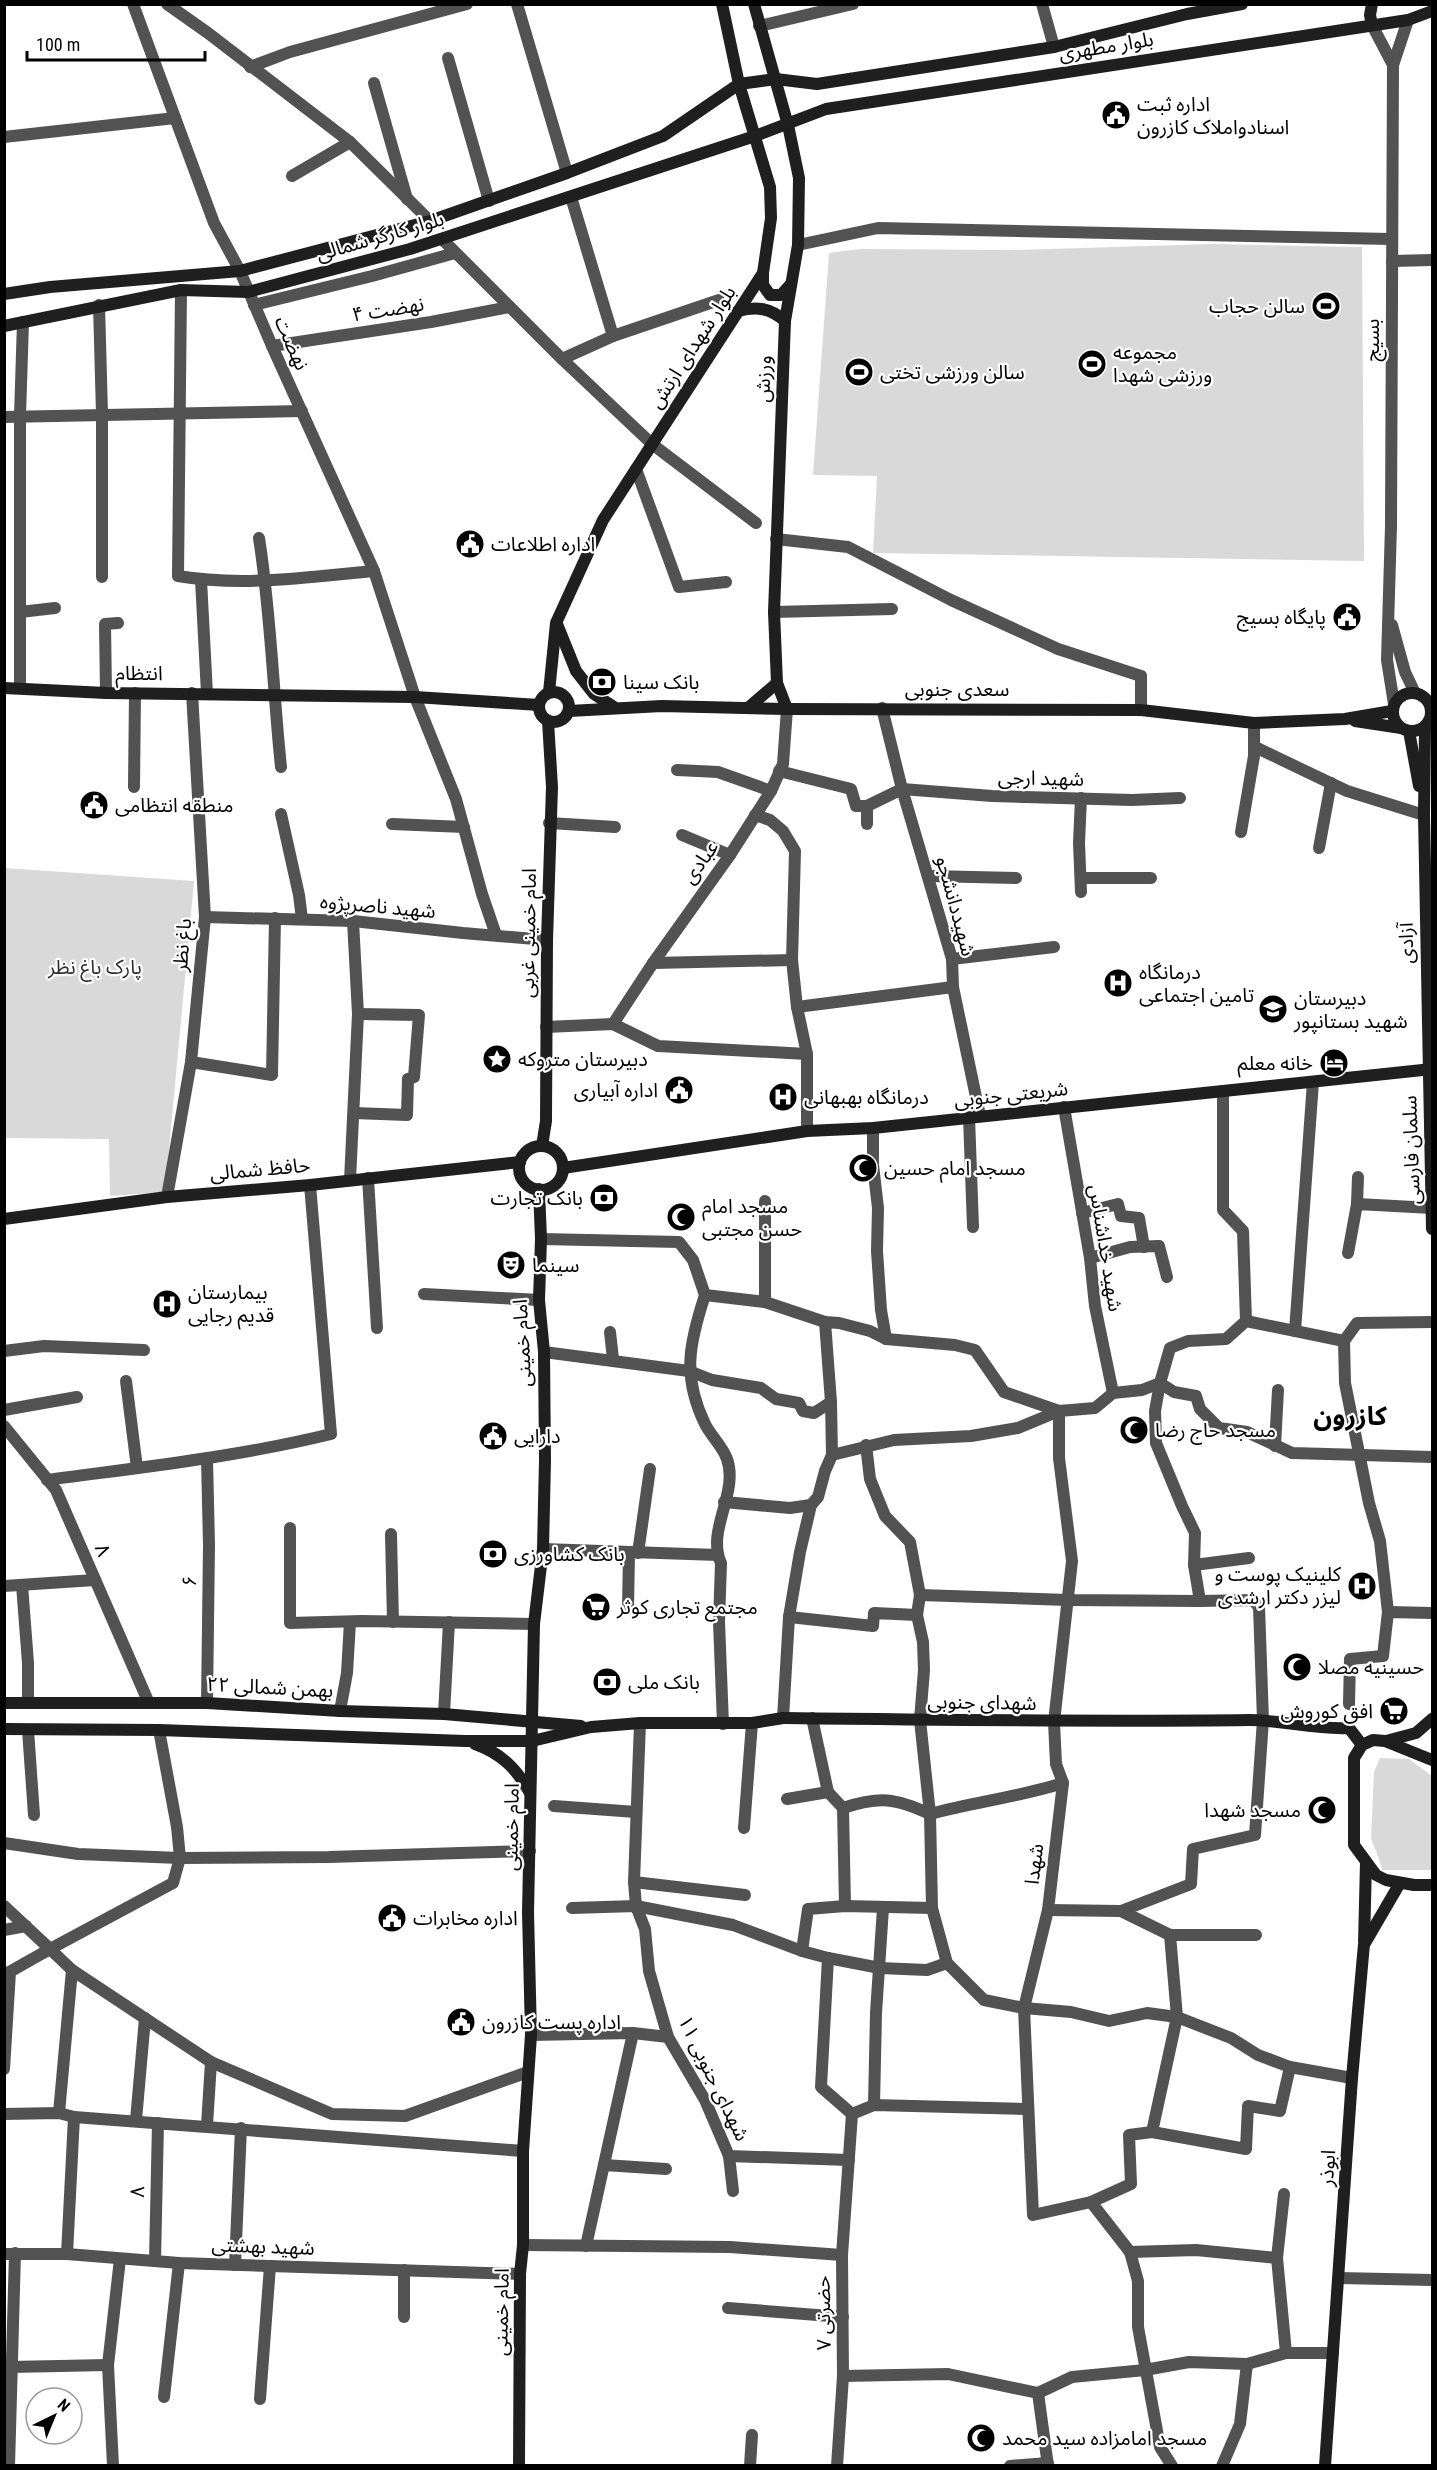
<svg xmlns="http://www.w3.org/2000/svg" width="1437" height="2470" font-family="'Roboto Condensed','Noto Sans Arabic',sans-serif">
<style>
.green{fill:#d9d9d9}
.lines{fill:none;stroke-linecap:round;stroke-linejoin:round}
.minor{stroke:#525252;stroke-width:12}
.tertiary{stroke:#525252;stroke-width:12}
.secondary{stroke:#1f1f1f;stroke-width:12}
.labels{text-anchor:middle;stroke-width:4.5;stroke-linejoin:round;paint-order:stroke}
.street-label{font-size:20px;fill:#000;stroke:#fff}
.poi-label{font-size:20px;fill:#000;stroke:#fff;text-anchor:start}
.park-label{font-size:20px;fill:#303030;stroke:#fff}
.district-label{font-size:26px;font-weight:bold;fill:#000;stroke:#fff}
</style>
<rect width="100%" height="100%" fill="#fff"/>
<g class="green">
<polygon points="1212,244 1362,247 1364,561 873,553 877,476 813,475 829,253 860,249 1012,250"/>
<polygon points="4,868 194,881 165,1192 110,1196 109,1139 5,1138"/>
<polygon points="1380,1758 1409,1759 1432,1776 1432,1870 1383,1870 1371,1838 1374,1772"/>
</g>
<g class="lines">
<g class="minor">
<polyline points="517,4 567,173"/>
<polyline points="1042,4 1054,47"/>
<polyline points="759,26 853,4"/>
<polyline points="448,58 489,201"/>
<polyline points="250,67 290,52 467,4"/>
<polyline points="374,83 407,199"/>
<polyline points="4,137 175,118"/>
<polyline points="292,176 350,142"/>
<polyline points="571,197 613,336"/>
<polyline points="798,245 878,228 1391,239"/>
<polyline points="1392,261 1432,260"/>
<path d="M181 290 178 576C243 587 309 577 374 571"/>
<polyline points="99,305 102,414 102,577"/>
<polyline points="254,305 372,276 455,253"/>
<polyline points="272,346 431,322 510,307"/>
<polyline points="562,359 613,336 719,300"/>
<polyline points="4,417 302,411"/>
<polyline points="652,444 756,523"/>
<polyline points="636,469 679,587 726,582"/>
<path d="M259 538C271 614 273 691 281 767"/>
<polyline points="776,539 848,547 951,600 1058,649 1141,676 1141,710"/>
<polyline points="201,580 207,694"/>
<polyline points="20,612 55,608"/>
<polyline points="774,612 892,609"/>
<polyline points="20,688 20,416 23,322"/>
<polyline points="106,693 105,624 118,623"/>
<polyline points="415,697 456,799 482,894 496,935"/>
<polyline points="882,708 902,789 952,959 953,987 980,1116"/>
<polyline points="1255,747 1347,791 1424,815"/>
<polyline points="677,770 718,772 771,791"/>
<polyline points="779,771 851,789 856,806 867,806 902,789 992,796 1132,800 1180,798"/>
<polyline points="134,787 135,693"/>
<polyline points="1081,798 1079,843 1081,892"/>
<polyline points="281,814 299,895 302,919"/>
<polyline points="755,815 770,820 783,831 795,851 792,960 797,1007 807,1054 807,1131"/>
<polyline points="549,823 615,827"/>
<polyline points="392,824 464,827"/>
<polyline points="867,824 867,806"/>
<polyline points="1241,832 1254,756 1254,723"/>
<polyline points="682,835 730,855"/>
<polyline points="1319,848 1331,783"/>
<polyline points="929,876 1016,878"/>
<polyline points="1081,878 1151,878"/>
<polyline points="205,917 353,921 463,933 547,940"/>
<polyline points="952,959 1054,947"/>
<polyline points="653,963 792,960"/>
<polyline points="797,1007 953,987"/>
<polyline points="613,1024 653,963 730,855 771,791 783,764 787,709"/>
<polyline points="546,1027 613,1024 658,1046 807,1054"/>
<polyline points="191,1062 272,1075 275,918"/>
<polyline points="1223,1091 1223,1210 1243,1231 1246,1321"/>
<polyline points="1064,1107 1090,1258 1095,1306 1113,1393"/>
<polyline points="354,1113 407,1115 408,1079 414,1077 419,1015 358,1014"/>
<polyline points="969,1117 973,1227"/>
<polyline points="873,1128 873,1165 878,1208 877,1251 881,1310 886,1339"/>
<polyline points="368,1178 377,1328"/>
<polyline points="350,1180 358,1014 353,921"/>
<polyline points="765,1201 765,1302"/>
<polyline points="1357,1204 1358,1177"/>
<polyline points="1082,1213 1118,1204 1121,1216 1139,1218 1144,1247"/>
<polyline points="541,1239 679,1242 693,1260 705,1295 765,1302 825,1322 839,1323 870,1331 886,1339 955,1345 975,1350 1004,1392 1059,1411 1095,1408 1113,1393 1142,1390 1160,1383 1170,1348 1188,1341 1226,1339 1246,1321 1344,1341 1357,1323 1432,1322"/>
<polyline points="1348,1253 1357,1204 1432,1208"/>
<polyline points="1090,1258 1130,1247 1159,1246 1167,1277"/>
<polyline points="424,1294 539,1300"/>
<path d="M705 1295C689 1344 682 1376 705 1424 711 1436 723 1447 727 1459 739 1493 706 1530 721 1563L719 1622 723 1724"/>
<polyline points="825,1322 831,1402 832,1455"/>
<polyline points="1295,1331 1313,1082"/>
<polyline points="610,1332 613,1359"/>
<polyline points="1344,1341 1345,1383 1369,1503 1380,1541 1388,1612"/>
<polyline points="4,1351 44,1346 144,1350"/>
<polyline points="544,1352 689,1371 712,1380 761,1388 776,1399 799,1403 803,1411 814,1413 831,1402"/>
<polyline points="126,1381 137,1468"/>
<polyline points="4,1410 77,1397"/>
<polyline points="4,1426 56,1490 148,1701"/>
<polyline points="866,1445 870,1479 885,1516 910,1542 920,1595 917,1615 923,1642 924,1670 920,1720 930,1814 932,1908"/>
<polyline points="1275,1446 1278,1390"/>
<path d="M47 1480C143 1467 237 1457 331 1434L310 1185"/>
<polyline points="724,1502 790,1508 811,1505"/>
<polyline points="290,1528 290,1623 362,1621 534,1624"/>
<polyline points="391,1534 393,1622"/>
<polyline points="543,1549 718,1555"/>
<polyline points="638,1553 650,1469"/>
<polyline points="1194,1565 1249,1558"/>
<polyline points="22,1585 28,1663 28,1702"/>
<polyline points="4,1586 95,1580"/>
<polyline points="920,1595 1068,1600 1200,1601"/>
<polyline points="628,1608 629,1553"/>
<polyline points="789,1617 873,1626 874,1613 917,1615"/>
<polyline points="207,1703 209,1545 207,1459"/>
<polyline points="1349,1704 1350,1659 1383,1656 1388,1612 1432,1613"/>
<polyline points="340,1711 347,1673 350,1622"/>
<polyline points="444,1714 449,1622"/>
<polyline points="783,1718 789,1617 800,1552 811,1505 818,1497 825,1471 832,1455 894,1440 971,1436 1018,1428 1059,1411 1059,1458 1072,1561 1054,1722 1056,1764 1063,1783 1048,1910 1024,2008 1033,2215 1091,2202 1131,2184 1129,2135 1152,2132 1177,2017 1170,1935"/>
<path d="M812 1718 828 1792 843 1808C880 1796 895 1798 930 1814 974 1802 1019 1797 1063 1783"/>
<polyline points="640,1723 634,1882 636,1906 645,1929 649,1971 668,2037 705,2100 729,2156 849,2160"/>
<polyline points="28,1730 34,1815"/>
<polyline points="159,1730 177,1827 180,1858 173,1883 50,1949 72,1970 211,2062 332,2114 405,2116 528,2072"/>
<polyline points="787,1799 828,1792"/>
<polyline points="554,1806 636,1812"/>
<polyline points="843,1808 845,1906"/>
<polyline points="744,1828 752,1723"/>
<polyline points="4,1843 78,1854 180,1858 329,1857 530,1851"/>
<polyline points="634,1882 745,1895"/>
<polyline points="4,1906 50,1949 4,1975"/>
<polyline points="572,1908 636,1906 733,1925 802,1951 808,1909 845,1906 932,1908 947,1963 984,2000 1024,2008 1071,2012 1109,2021 1147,2013 1177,2017 1231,2038 1258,2055 1290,2067 1352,2078"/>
<polyline points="1048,1910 1121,1911 1191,1884 1193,1849 1255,1835 1263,1720 1259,1607 1253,1600 1200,1601 1194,1565 1195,1533 1182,1506 1156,1443 1155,1411 1160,1383 1174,1392 1196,1396 1200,1409 1219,1428 1247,1432 1292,1453 1432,1457"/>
<polyline points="1121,1911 1170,1935 1256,1935"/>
<polyline points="4,1930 26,1926"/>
<polyline points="802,1951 828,1958 821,2087 852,2114"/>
<polyline points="828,1958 880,1968 927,1970 947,1963"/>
<polyline points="531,2035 633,2033 668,2037"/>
<polyline points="4,2069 10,1972"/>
<polyline points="874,2105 876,2013 883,1908"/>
<polyline points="59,2113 72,1970"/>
<polyline points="4,2114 59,2113 74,2117 523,2151"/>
<polyline points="136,2120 145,2018"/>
<polyline points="207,2125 211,2062"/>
<polyline points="1152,2132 1246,2149 1248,2106 1280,2111 1290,2067"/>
<polyline points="729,2156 733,2191"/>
<polyline points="604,2165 666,2169"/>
<polyline points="1284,2194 1277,2258 1286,2353"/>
<polyline points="1091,2202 1130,2252 1138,2281 1138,2327 1160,2447 1172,2466"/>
<polyline points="523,2245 730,2247 842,2255"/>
<polyline points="586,2246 633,2033"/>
<polyline points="1130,2252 1196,2250 1277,2258"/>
<polyline points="67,2254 74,2117"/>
<polyline points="155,2261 158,2123"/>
<polyline points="235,2265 241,2128"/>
<polyline points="404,2270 404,2317"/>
<polyline points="1339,2278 1432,2280"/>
<polyline points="728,2308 843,2317"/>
<polyline points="10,2367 108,2365"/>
<polyline points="843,2376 948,2374 1038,2393 1072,2377 1145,2370 1189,2362 1247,2364 1286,2353 1333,2353"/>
<polyline points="1038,2393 1048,2466"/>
<polyline points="164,2397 179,2263"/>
<polyline points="260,2399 270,2266"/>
<polyline points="9,2466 15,2253"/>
<polyline points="113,2466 108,2365 120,2259"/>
<polyline points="750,2466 752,2435"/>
<polyline points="837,2466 843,2376 842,2255 852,2114 874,2105 1028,2109"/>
<polyline points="1010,2466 1048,2463"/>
<polyline points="1222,2466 1240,2424 1247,2364"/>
</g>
<g class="tertiary">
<polyline points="133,4 214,223 240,271 272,346 374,571 415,697"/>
<polyline points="167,4 208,33 350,142 430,221"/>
<polyline points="1372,25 1393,65"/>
<polyline points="442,239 562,359 652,444"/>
<polyline points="1392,625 1405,672 1415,693"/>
<polyline points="1394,704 1387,660 1391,526 1393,65 1408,20"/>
<polyline points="167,1197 191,1062 205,917 192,693"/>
<polyline points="4,2254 67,2254 179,2263 520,2274"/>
</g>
<g class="secondary">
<polyline points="754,4 788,125 799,178 798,245 785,321 774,612 777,683 787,709"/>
<polyline points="1372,25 1370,15 1372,4"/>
<polyline points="763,273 763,285 770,295 781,295 791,284"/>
<polyline points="4,294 50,287 240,271 430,221 567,173 663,136 739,84 776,79 817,84 1054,47 1187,14 1242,4"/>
<path d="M738 311C757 306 770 308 785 321"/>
<polyline points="4,326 181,290 248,292 410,249 755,136 826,109 1408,20 1432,11"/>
<polyline points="557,624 576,671 594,694 614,707"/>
<polyline points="4,688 106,693 415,697 539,705"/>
<circle cx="554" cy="707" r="15"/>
<polyline points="549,692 556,623 603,520 763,273 771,218 770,187 739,84 722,4"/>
<circle cx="1412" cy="712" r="19"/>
<polyline points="749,707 777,683"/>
<polyline points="569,711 662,706 787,709 1141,710 1254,723 1345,719 1392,711"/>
<polyline points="1355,721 1401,728"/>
<polyline points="1425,726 1424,815 1432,1229"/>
<polyline points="1409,731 1419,786"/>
<polyline points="542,1146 546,1121 547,940 552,787 548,721"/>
<circle cx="541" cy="1168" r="22"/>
<polyline points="563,1168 807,1131 873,1128 1432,1069"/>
<polyline points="4,1219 167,1197 310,1185 520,1162"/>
<polyline points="4,1703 207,1703 340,1711 444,1714 581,1726"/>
<path d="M4 1729 159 1730 465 1741H532L591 1727 640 1723H752L783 1718C939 1720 1094 1722 1249 1720 1283 1720 1315 1730 1349 1728L1362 1745"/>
<polyline points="1386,1741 1416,1733 1432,1719"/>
<path d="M475 1744C501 1753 517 1769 530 1793"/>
<polyline points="1432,1760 1385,1741 1373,1740 1362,1745 1354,1758 1354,1845 1376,1875 1386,1880 1414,1885 1432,1885"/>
<polyline points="1365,1943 1400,1883"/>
<polyline points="519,2466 520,2274 523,2245 523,2151 531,2035 528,1912 534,1624 543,1549 545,1460 544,1352 539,1300 541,1239 539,1189"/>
<polyline points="1325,2466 1352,2078 1364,1944 1366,1862"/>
</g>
</g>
<defs>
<g id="civic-disc" transform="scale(1.5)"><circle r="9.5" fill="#000" stroke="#fff"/><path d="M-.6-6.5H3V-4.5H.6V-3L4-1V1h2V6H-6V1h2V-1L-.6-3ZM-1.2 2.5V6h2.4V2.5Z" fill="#fff"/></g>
<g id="stadium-disc" transform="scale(1.5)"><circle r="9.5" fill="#000" stroke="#fff"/><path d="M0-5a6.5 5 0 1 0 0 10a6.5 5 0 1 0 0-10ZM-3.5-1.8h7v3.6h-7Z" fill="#fff"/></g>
<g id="bank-disc" transform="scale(1.5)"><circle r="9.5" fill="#000" stroke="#fff"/><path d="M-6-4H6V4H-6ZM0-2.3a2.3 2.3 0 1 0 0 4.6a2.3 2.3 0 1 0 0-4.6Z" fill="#fff"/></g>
<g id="hospital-disc" transform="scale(1.5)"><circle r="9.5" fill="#000" stroke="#fff"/><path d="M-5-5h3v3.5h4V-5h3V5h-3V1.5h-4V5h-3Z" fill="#fff"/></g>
<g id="school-disc" transform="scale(1.5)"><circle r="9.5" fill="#000" stroke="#fff"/><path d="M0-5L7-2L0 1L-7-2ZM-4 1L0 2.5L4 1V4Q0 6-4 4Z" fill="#fff"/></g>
<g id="sight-disc" transform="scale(1.5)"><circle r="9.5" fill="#000" stroke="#fff"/><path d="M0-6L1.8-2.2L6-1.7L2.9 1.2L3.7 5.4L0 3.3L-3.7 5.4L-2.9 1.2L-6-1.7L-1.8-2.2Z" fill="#fff"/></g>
<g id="hotel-disc" transform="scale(1.5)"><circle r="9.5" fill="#000" stroke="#fff"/><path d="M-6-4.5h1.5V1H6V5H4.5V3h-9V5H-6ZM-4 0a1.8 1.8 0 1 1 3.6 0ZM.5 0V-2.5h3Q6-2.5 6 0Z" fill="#fff"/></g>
<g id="mosque-disc" transform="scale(1.5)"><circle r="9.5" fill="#000" stroke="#fff"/><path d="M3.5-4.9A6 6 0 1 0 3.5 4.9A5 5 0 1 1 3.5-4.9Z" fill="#fff"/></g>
<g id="theatre-disc" transform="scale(1.5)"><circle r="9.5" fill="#000" stroke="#fff"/><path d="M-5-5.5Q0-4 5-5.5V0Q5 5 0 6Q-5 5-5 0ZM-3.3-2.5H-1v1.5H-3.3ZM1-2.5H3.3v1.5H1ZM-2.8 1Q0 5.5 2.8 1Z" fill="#fff"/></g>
<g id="supermarket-disc" transform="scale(1.5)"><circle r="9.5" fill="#000" stroke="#fff"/><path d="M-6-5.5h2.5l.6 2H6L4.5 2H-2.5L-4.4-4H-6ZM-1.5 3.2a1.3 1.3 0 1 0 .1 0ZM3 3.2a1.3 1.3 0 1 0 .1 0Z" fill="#fff"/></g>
</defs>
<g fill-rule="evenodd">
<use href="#civic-disc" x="1116" y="115"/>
<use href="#stadium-disc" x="1326" y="306"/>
<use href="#stadium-disc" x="1092" y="364"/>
<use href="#stadium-disc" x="859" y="372"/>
<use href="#civic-disc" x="470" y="544"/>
<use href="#civic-disc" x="1347" y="617"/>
<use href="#bank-disc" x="602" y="682"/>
<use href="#civic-disc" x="94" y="805"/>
<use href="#hospital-disc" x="1118" y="983"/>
<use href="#school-disc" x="1273" y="1009"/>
<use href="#sight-disc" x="497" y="1059"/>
<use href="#hotel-disc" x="1334" y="1063"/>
<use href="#civic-disc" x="679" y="1090"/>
<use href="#hospital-disc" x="783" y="1097"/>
<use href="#mosque-disc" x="863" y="1168"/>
<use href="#bank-disc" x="604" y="1198"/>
<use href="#mosque-disc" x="681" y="1217"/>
<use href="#theatre-disc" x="511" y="1265"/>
<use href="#hospital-disc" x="167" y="1304"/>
<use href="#mosque-disc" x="1134" y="1430"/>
<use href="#civic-disc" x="493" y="1436"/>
<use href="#bank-disc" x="493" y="1554"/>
<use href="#hospital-disc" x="1362" y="1586"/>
<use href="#supermarket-disc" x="596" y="1607"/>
<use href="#mosque-disc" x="1297" y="1667"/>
<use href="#bank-disc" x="607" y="1682"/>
<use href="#supermarket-disc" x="1394" y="1711"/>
<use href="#mosque-disc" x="1322" y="1810"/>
<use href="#civic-disc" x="392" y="1918"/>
<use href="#civic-disc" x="461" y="2022"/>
<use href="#mosque-disc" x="981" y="2438"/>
</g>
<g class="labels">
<g class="street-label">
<text transform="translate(1106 46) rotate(-9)" y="7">بلوار مطهری</text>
<text transform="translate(380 236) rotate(-16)" y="7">بلوار کارگر شمالی</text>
<text transform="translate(388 309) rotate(-9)" y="7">نهضت ۴</text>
<text transform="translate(1372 340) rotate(-90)" y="7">بسیج</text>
<text transform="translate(292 343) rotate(66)" y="7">نهضت</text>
<text transform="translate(692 347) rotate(-57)" y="7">بلوار شهدای ارتش</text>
<text transform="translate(763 379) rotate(-88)" y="7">ورزش</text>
<text x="139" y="680">انتظام</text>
<text x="957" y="696">سعدی جنوبی</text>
<text transform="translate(1041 778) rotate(1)" y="7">شهید ارجی</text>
<text transform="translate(700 862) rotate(-55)" y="7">عبادی</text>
<text transform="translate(378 906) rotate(5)" y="7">شهید ناصرپژوه</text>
<text transform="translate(956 906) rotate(75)" y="7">شهیددانشجو</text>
<text transform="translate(528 933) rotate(-89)" y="7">امام خمینی غربی</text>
<text transform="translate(1406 943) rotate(-91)" y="7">آزادی</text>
<text transform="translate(182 945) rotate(-85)" y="7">باغ نظر</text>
<text transform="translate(1011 1094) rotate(-6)" y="7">شریعتی جنوبی</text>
<text transform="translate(1411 1150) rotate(-92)" y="7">سلمان فارسی</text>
<text transform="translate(260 1169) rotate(-5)" y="7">حافظ شمالی</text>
<text transform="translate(1106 1248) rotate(81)" y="7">شهید خداشناس</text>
<text transform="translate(522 1343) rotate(-93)" y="7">امام خمینی</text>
<text transform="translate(103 1550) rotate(66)" y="7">۸</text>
<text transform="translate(189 1581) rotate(-89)" y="7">۶</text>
<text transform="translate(270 1687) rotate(3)" y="7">۲۲ بهمن شمالی</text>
<text transform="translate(982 1702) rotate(1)" y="7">شهدای جنوبی</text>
<text transform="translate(511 1827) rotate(-89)" y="7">امام خمینی</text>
<text transform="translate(1034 1864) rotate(-83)" y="7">شهدا</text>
<text transform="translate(714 2078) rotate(64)" y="7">۱۱ شهدای جنوبی</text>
<text transform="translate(1327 2168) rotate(-86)" y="7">ابوذر</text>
<text transform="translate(137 2192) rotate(-89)" y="7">۸</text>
<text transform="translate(263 2246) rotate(2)" y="7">شهید بهشتی</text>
<text transform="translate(501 2312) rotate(-89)" y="7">امام خمینی</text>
<text transform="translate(823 2313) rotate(-91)" y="7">حضرتی ۷</text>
</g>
<g class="poi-label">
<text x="1137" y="111">اداره ثبت<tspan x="1137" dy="23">اسنادواملاک کازرون</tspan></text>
<text x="1305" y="313" text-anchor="end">سالن حجاب</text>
<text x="1113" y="359">مجموعه<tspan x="1113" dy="23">ورزشی شهدا</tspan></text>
<text x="880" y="379">سالن ورزشی تختی</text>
<text x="491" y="551">اداره اطلاعات</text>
<text x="1326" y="624" text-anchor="end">پایگاه بسیج</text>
<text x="623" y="689">بانک سینا</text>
<text x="115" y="812">منطقه انتظامی</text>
<text x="1139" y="979">درمانگاه<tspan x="1139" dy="23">تامین اجتماعی</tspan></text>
<text x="1294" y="1005">دبیرستان<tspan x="1294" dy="23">شهید بستانپور</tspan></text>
<text x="518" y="1066">دبیرستان متروکه</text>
<text x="1313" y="1070" text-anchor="end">خانه معلم</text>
<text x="658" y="1097" text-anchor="end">اداره آبیاری</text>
<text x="804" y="1104">درمانگاه بهبهانی</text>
<text x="884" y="1175">مسجد امام حسین</text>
<text x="583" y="1205" text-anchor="end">بانک تجارت</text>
<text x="702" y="1213">مسجد امام<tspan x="702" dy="23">حسن مجتبی</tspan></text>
<text x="532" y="1272">سینما</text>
<text x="188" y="1299">بیمارستان<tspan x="188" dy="23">قدیم رجایی</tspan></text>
<text x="1155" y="1437">مسجد حاج رضا</text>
<text x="514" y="1443">دارایی</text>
<text x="514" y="1561">بانک کشاورزی</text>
<text x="1341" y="1581" text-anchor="end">کلینیک پوست و<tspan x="1341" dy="23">لیزر دکتر ارشدی</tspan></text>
<text x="617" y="1614">مجتمع تجاری کوثر</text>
<text x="1318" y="1674">حسینیه مصلا</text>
<text x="628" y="1689">بانک ملی</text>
<text x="1373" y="1718" text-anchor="end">افق کوروش</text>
<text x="1301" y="1817" text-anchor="end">مسجد شهدا</text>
<text x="413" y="1925">اداره مخابرات</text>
<text x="482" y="2029">اداره پست کازرون</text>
<text x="1002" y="2445">مسجد امامزاده سید محمد</text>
</g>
<g class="park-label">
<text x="95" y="974">پارک باغ نظر</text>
</g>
<g class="district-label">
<text x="1350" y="1425">کازرون</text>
</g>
</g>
<rect width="1437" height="2470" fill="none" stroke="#000000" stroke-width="12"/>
<g transform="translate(54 2416) rotate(43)"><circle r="28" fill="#ffffff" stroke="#999999" stroke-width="1.5"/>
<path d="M0-4.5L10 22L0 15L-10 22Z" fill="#000000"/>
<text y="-9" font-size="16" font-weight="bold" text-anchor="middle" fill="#000000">N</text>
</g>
<path d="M27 51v9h178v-9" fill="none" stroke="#000000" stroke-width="3"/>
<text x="36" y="51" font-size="18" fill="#000000" stroke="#ffffff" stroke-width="4.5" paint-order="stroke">100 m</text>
</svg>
